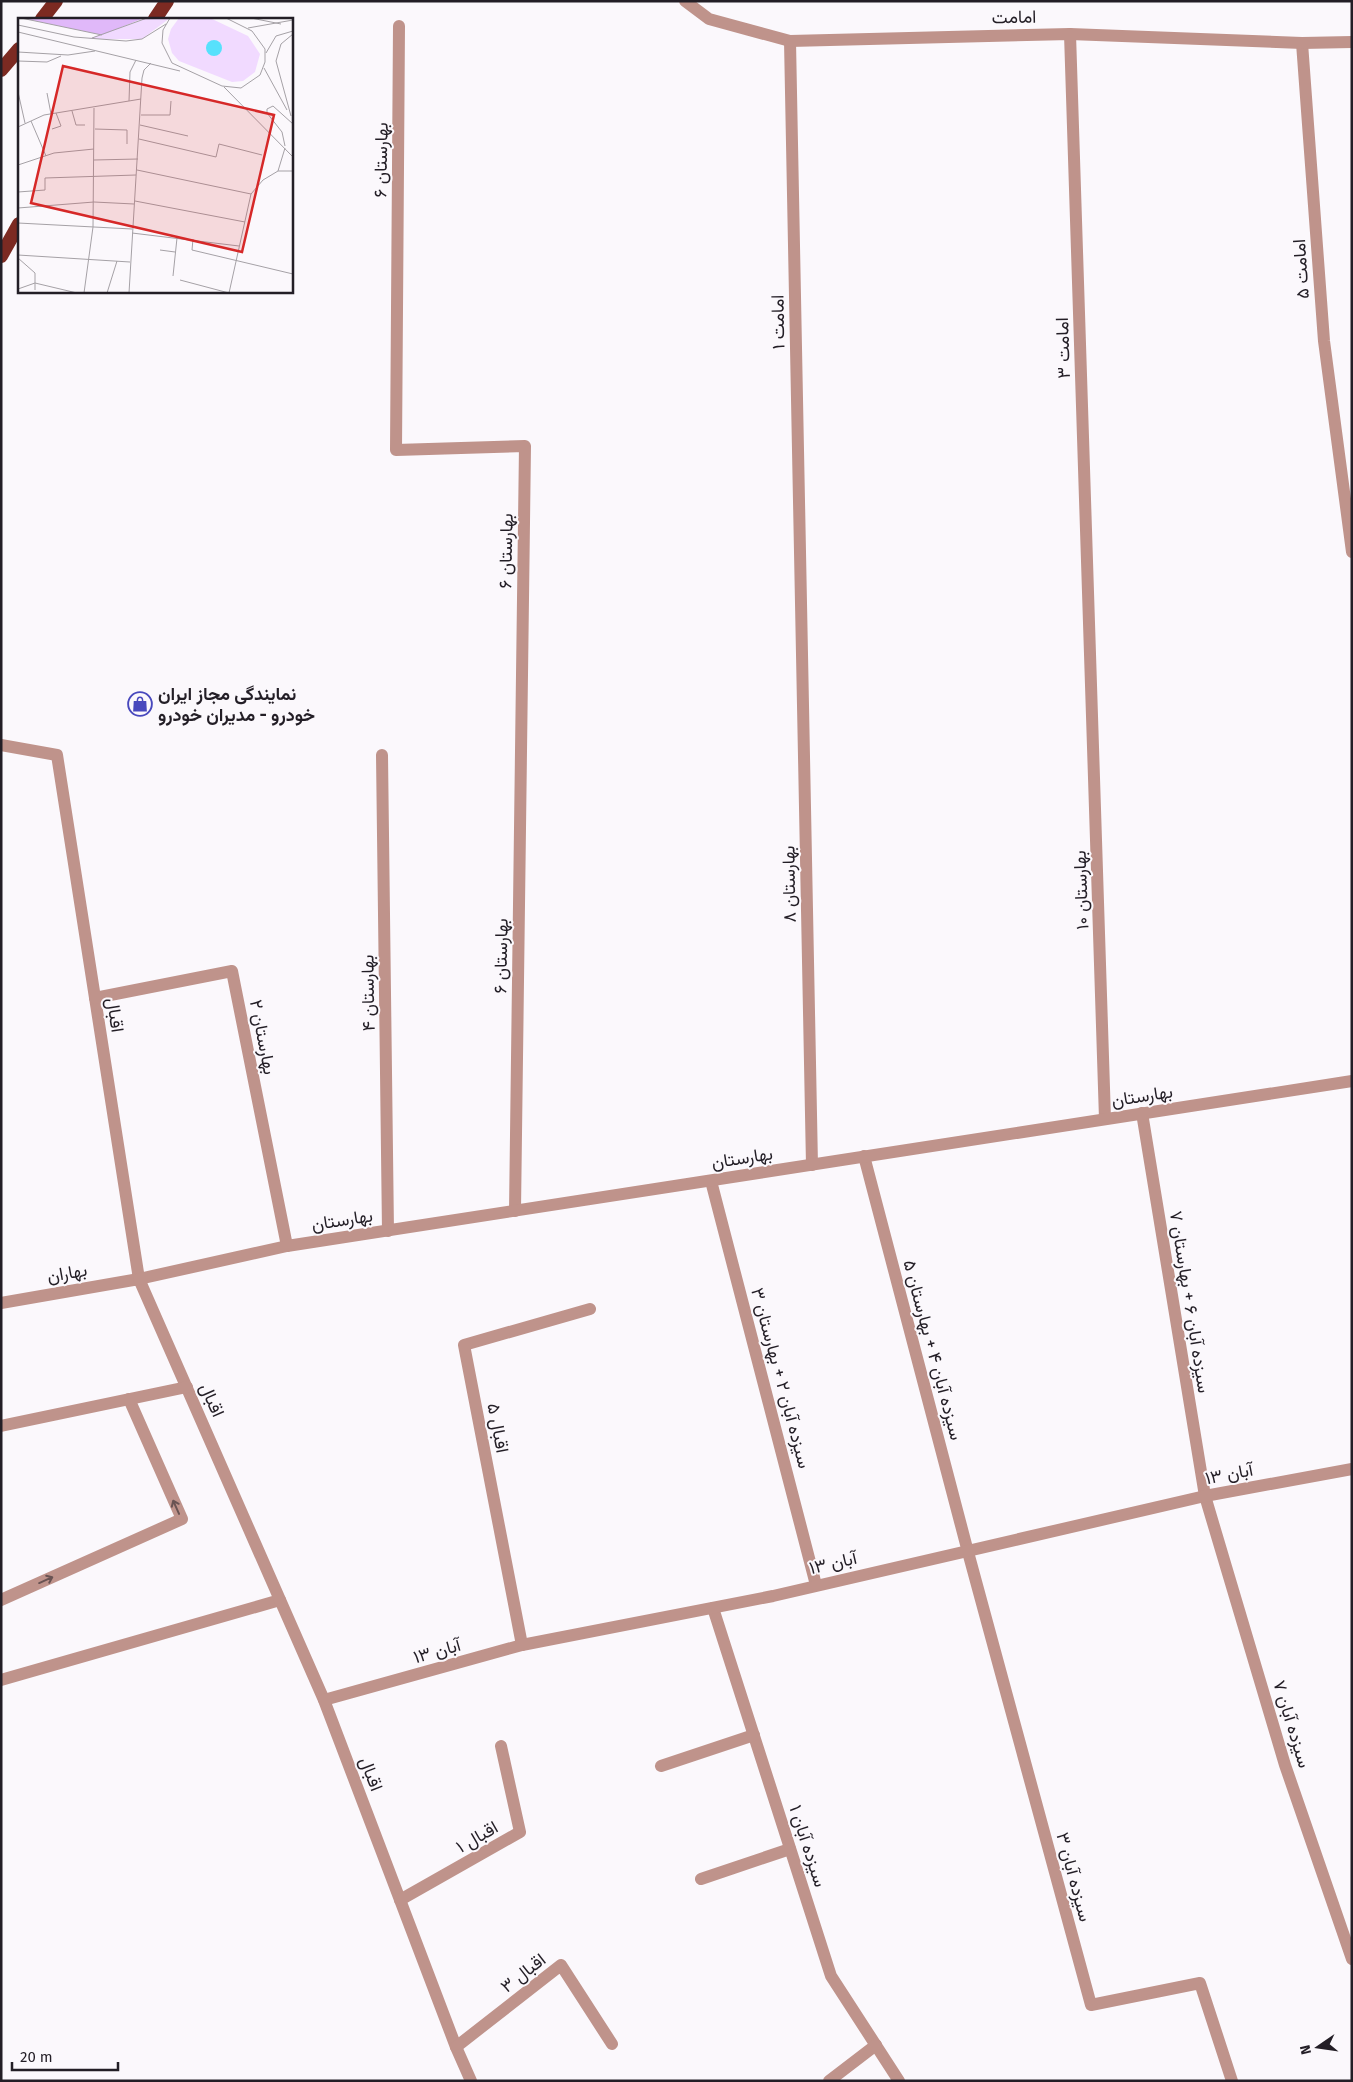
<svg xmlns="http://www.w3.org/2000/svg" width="1353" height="2082" font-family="'Fira Sans',Vazirmatn,sans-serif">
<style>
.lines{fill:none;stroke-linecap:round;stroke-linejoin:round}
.service{stroke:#bf938b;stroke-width:12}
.minor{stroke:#bf938b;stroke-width:12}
.tertiary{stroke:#bf938b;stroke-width:12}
.trunk{stroke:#7c2a22;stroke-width:14}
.oneway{stroke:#695353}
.labels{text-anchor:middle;stroke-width:4;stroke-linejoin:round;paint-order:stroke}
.street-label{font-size:18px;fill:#231e26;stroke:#fbf8fc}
.poi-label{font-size:18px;font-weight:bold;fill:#231e26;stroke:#fbf8fc;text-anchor:start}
.inset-road{fill:none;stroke:#a5a1a6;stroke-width:1}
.view{fill:#d62828;fill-opacity:0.15;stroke:#d62828;stroke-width:2.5}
.inset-edge{fill:none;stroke:#231e26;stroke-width:2.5}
</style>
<rect width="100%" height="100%" fill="#fbf8fc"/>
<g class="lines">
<g class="service">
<polyline points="1,745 57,755 139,1279"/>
<polyline points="1,1600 182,1519 129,1399"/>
<polyline points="1,1680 280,1600"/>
</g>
<g class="minor">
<polyline points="399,26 396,450 525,446 515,1211"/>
<polyline points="1070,34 1105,1119"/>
<polyline points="790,41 812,1165"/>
<polyline points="1302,43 1324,341 1352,552"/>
<polyline points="382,755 388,1231"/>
<polyline points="95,998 232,971 287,1246"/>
<polyline points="1142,1113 1205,1496 1285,1765 1352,1959"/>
<polyline points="864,1156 968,1552 1091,2005 1200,1983 1232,2081"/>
<polyline points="711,1181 816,1585"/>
<polyline points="1,1303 139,1279 324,1700 456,2047 471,2081"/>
<polyline points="1,1426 187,1387"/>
<polyline points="713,1608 831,1976 899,2081"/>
<polyline points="522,1645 464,1345 590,1309"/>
<polyline points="324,1700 522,1645 773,1596 1205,1496 1352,1469"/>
<polyline points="661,1766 754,1735"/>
<polyline points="701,1879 790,1849"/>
<polyline points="400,1900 520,1832 501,1746"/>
<polyline points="456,2047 561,1965 612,2044"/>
<polyline points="829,2081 876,2045"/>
</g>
<g class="tertiary">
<polyline points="685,1 709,19 790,41 1070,34 1302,43 1352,42"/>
<polyline points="139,1279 287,1246 1352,1081"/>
</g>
<g class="trunk">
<polyline points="42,19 56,1"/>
<polyline points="155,19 167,1"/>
<polyline points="1,70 19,49"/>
<polyline points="1,256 19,224"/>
</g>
</g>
<defs><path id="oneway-shaft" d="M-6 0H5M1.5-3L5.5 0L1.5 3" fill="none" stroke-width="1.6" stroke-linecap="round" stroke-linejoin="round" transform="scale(1.25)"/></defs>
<g class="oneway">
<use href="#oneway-shaft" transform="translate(176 1507) rotate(-114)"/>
<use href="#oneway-shaft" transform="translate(46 1580) rotate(-24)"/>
</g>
<defs>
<g id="shop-ring" transform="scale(1.25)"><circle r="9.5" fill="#fbf8fc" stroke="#4848bd" stroke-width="1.5"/><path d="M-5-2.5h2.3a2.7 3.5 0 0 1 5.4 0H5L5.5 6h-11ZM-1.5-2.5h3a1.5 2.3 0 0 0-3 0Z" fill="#4848bd"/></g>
</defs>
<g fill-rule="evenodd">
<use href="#shop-ring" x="140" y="704"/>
</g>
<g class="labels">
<g class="street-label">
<text transform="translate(1014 17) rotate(-1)" y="6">امامت</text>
<text transform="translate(381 160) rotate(-89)" y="6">بهارستان ۶</text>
<text transform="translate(1301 269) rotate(-94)" y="6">امامت ۵</text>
<text transform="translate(778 322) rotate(-91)" y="6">امامت ۱</text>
<text transform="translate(1063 348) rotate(-92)" y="6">امامت ۳</text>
<text transform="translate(506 551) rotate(-89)" y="6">بهارستان ۶</text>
<text transform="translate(789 884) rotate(-91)" y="6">بهارستان ۸</text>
<text transform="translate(1081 890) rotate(-92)" y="6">بهارستان ۱۰</text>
<text transform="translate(501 956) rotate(-89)" y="6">بهارستان ۶</text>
<text transform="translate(368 993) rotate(-91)" y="6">بهارستان ۴</text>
<text transform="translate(115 1015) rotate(81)" y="6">اقبال</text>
<text transform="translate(263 1037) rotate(79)" y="6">بهارستان ۲</text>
<text transform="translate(1142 1096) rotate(-9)" y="6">بهارستان</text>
<text transform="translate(742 1158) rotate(-9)" y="6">بهارستان</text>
<text transform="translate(342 1220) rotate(-9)" y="6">بهارستان</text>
<text transform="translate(67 1273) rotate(-10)" y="6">بهاران</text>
<text transform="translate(1190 1302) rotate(81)" y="6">سیزده آبان ۶ + بهارستان ۷</text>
<text transform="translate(933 1350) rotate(75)" y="6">سیزده آبان ۴ + بهارستان ۵</text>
<text transform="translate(781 1378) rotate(75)" y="6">سیزده آبان ۲ + بهارستان ۳</text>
<text transform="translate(212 1400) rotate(66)" y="6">اقبال</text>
<text transform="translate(498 1428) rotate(79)" y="6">اقبال ۵</text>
<text transform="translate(1229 1474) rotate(-11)" y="6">۱۳ آبان</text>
<text transform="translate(833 1563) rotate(-13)" y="6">۱۳ آبان</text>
<text transform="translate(437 1651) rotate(-16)" y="6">۱۳ آبان</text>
<text transform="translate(1292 1724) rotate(73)" y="6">سیزده آبان ۷</text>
<text transform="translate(371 1774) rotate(69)" y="6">اقبال</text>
<text transform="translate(477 1837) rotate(-30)" y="6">اقبال ۱</text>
<text transform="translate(808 1846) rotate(72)" y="6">سیزده آبان ۱</text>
<text transform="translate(1074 1877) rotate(75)" y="6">سیزده آبان ۳</text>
<text transform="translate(523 1973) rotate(-38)" y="6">اقبال ۳</text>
</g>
<g class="poi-label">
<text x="158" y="700">نمایندگی مجاز ایران<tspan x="158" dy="21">خودرو - مدیران خودرو</tspan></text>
</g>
</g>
<g transform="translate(18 18)">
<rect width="275" height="275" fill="#fbf8fc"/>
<path d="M129 0H152L124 21H70ZM161 0H192L230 18 242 36 237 54 225 63 214 64 161 43 154 35 150 21 153 11Z" fill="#f1daff"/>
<path d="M3 0H126L84 17Z" fill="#e0b8f9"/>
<path d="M188 30a8 8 0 1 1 16 0a8 8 0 1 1-16 0Z" fill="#57e1fc"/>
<path class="inset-road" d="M3 0 84 17M152 0 145 12 144 25 154 45 204 68 223 70 242 57 247 44V31L234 13 208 0M233 0 263 6M0 7 56 19 108 23 124 21 148 6M230 10 275 2M0 14 162 53M74 20 129 0M0 34 50 37 77 33M248 35 258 18 275 13M0 43 29 44 43 38M246 50 269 92M206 69 275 139M0 74 7 105M29 75 33 96M111 83 112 54 118 42M54 93 58 107H67M123 97H152L153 83M273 98 258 43 263 26 275 16M13 103 28 138M122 107 170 118M0 109 26 97 123 81M34 111 43 108 38 95M77 111 109 112V126M121 121 198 139 201 126 244 137M267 128 264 114 249 95V91L255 88 275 106M76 142 120 141M0 147 36 135 76 131M119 152 233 176M260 153 267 130M0 174 27 172V160L118 157M117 183 227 204M0 190 76 184 116 186M0 205 114 211M114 215 221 228M175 221 174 232 275 256M142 232 157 234M0 237 112 244M0 240 17 255V272M155 258 159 220M162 262 211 275M0 271 17 265 59 275M66 275 75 209 76 90M89 275 99 243M111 275 124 60 126 52 133 45M211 275 233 176 245 162 260 153H275"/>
<path class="view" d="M45 48 256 97 224 234 13 185Z"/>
<rect width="275" height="275" class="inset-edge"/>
</g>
<rect width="1353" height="2082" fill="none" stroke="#231e26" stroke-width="5"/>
<g transform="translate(1318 2047) rotate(257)" stroke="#fbf8fc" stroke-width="4" paint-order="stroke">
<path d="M0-4L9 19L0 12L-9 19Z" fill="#231e26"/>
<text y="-8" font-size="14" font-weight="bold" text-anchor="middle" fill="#231e26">N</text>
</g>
<path d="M12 2062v8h106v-8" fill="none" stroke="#231e26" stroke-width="2.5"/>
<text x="20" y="2062" font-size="15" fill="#231e26" stroke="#fbf8fc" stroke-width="4" paint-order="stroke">20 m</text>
</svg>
